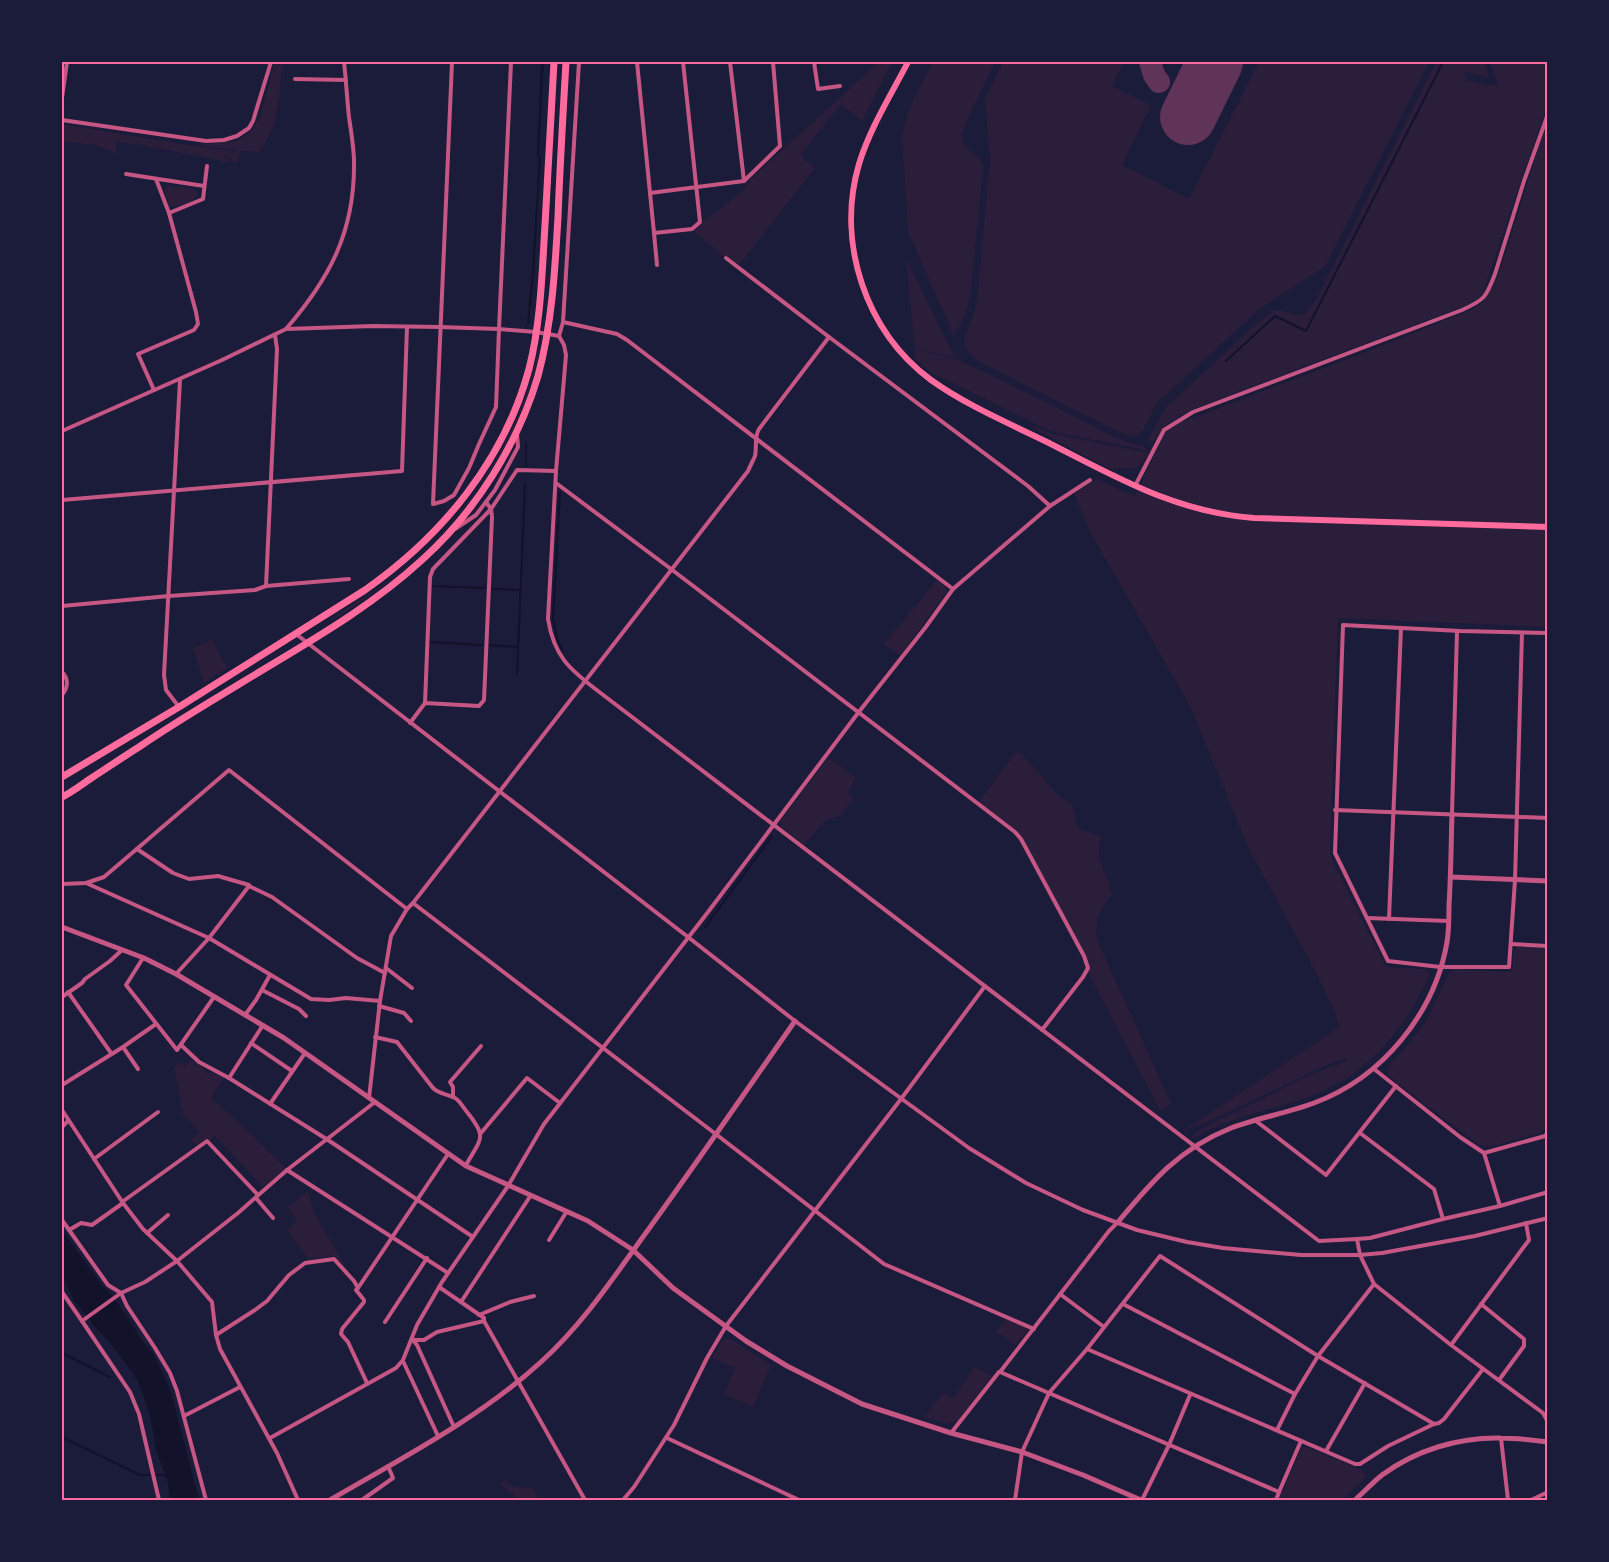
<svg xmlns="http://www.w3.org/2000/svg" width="1609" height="1562" font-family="Manrope,sans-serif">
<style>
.green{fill:#2a1e3b}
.water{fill:#12122b}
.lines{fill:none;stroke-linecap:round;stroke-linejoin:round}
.stream{stroke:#12122b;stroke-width:2}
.taxiway{stroke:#603358;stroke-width:22}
.runway{stroke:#603358;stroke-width:56}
.minor{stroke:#c65784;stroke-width:4}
.tertiary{stroke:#c65784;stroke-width:5}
.secondary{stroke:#ff6b9d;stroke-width:6}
.trunk{stroke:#ff6b9d;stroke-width:7}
.neatline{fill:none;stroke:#ff6b9d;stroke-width:2}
</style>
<rect width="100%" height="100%" fill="#1b1b3a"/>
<g class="green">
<path d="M275 62H282C281 81 279 119 269 136 266 142 262 147 259 152L240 151 238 162H233L232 159 224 157 235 152 234 150 194 145 233 142 240 140 253 129 260 117Z"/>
<path d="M878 62H892L862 121 841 105 800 155 815 168 739 265 728 256 726 258 694 232 703 222 745 189V185L748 182 751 187 749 181C791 140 836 103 878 62Z"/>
<path d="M933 62H995L962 131C960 146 972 151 981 160L983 169 970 297 965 315 954 336 908 232 902 136C906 110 921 85 933 62Z"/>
<path d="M1003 62H1124L1112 86 1151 105 1122 165 1189 199 1259 62H1429L1325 267 1262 307 1157 403 1143 431 1138 435 1133 436 1119 432 978 361C959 345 963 340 972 319 974 314 975 307 977 301L990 161 985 99Z"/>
<path d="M1436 62H1484L1490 78 1464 72 1467 81C1475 81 1491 87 1498 85L1497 82 1490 62H1547V106L1483 292 1480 297 1469 304 1193 409C1176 419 1163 423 1154 441L1149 442 1148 439 1166 407 1252 328 1274 310C1298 312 1300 326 1317 298Z"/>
<path d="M62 124 194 146 229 150 233 152 222 157 232 161H220L219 160 141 145 116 142V154C98 144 81 142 62 142Z"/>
<path d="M1547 124V627L1338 618 1330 851 1334 864 1386 967 1426 969 1430 974C1404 1031 1367 1077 1306 1098 1268 1111 1229 1117 1194 1138H1190C1206 1123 1229 1115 1248 1106 1277 1092 1315 1070 1346 1062L1348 1059C1329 1061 1309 1074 1292 1082 1255 1099 1219 1118 1181 1132L1340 1027 1335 1012 1313 967 1247 845 1191 708 1089 530 1074 494 1097 479 1135 496 1165 433 1182 422 1363 353 1471 310 1483 302 1495 283 1508 246 1534 161Z"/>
<path d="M168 185 195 189 199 194C194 202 179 208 169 206L164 190Z"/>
<polygon points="906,259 951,350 955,358 915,348"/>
<path d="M538 348 540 349C522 447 451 543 367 597 355 605 343 615 329 621 342 610 357 602 371 593 386 583 401 571 415 559 472 510 526 424 538 348Z"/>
<polygon points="915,349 956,359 1044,401 1108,434 1130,443 1141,445 1149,451 1050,431 930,372 915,359"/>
<polygon points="1035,427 1050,433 1149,453 1142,463 1135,468 1110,469 1034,429"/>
<polygon points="938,579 945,585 946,593 900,656 884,644"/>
<polygon points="212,640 227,668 204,683 193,648"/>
<path d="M1016 752 1022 754 1055 792 1072 805 1078 829 1101 836C1094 863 1107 871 1112 894L1097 917 1096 934 1099 944 1171 1103 1161 1112 1088 972 1085 954 1025 842 1018 833 978 803Z"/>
<polygon points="829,758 856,778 847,792 854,798 840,816 828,819 819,827 805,845 781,827 780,822 827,759"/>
<polygon points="1519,946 1547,948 1548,1127 1536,1134 1490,1147 1479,1145 1387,1075 1388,1066 1409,1044 1426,1021 1448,975 1453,969 1512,972 1514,950"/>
<polygon points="192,1060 205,1070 204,1072 207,1074 210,1072 224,1078 211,1098 231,1115 286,1168 263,1187 215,1136 210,1140 205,1139 196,1145 191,1140 199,1132 183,1114 174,1067 180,1062 184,1066"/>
<polygon points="308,1191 314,1213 345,1265 342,1264 333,1256 309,1259 287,1230 297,1220 288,1207"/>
<polygon points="1006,1319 1029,1329 1016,1345 996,1332"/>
<polygon points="729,1338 771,1365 753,1407 724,1394 735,1368 712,1358 722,1340"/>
<polygon points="974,1367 992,1376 958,1421 949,1422 948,1424 924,1417 943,1393 954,1398"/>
<polygon points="1306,1447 1361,1470 1367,1476 1342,1500 1279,1500 1301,1449"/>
<path d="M506 1480 514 1487 533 1488 539 1500C517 1501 516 1498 500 1483Z"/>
</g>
<g class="water">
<polygon points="541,62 544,62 539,156 541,159 534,271 529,324 527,324 532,271 539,159 537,156"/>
<polygon points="62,1230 101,1284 109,1292 126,1315 143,1342 153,1353 159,1365 171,1392 199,1500 170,1500 168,1483 156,1450 150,1415 137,1379 112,1345 102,1334 100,1333 74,1301 66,1284 62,1280"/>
</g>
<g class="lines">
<g class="stream">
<polyline points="1226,361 1275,316 1306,331 1443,62"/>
<polyline points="526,466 526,444"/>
<polyline points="560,492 553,618 557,638 562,649"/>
<polyline points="433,586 485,588"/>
<polyline points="492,589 521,590"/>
<polyline points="430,642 482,645"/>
<polyline points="490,645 518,647"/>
<polyline points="517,675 525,484"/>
<polyline points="705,927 772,836"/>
<polyline points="62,1353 110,1377"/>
<polyline points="62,1437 140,1475 163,1475 167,1476"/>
</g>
<polyline class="taxiway" points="1150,62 1154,75 1159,82"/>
<polyline class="runway" points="1188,117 1215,62"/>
<g class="minor">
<polyline points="452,62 433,504 444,501 454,495 469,468 479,444 496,407 499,329 511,62"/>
<polyline points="637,62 650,193 744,181 780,146 773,62"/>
<polyline points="730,62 744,181"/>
<polyline points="814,62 818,89 840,86"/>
<polyline points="295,79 346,80"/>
<polyline points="62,98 67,62"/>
<polyline points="62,120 206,141 224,140 237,136 249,128 253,121 271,62"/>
<polyline points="126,174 204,186"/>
<polyline points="650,193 654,233 692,229 700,222 683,62"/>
<polyline points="169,213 203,199 207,166"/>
<polyline points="654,233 657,265"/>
<polyline points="726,258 829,337 1028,486 1050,506"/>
<polyline points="563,322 617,334 627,340 953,589"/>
<path d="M286 329C330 278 355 231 354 162 354 147 351 132 349 117 347 98 346 80 344 62"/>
<polyline points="559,336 563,322 579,62"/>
<polyline points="154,390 138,354 194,330 198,324 196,312 169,213 156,179"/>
<path d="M62 431 222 360 286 329 373 326 440 327 499 329 536 332 559 336 564 345 566 355 556 471 548 619C554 656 569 669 598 691L1319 1241 1357 1239 1360 1255 1374 1284 1451 1345 1543 1413 1548 1422"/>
<polyline points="556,483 671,569 1015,832 1021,839 1084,956 1088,968 1083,977 1042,1030"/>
<path d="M1135 486 1164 430 1193 412 1462 310C1484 300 1486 298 1495 274L1524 181 1548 114"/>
<polyline points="62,500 402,471 407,327"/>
<polyline points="455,529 476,515 495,490 518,447 517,434"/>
<polyline points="266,586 277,349 275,335"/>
<polyline points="62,606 169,596 255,590 266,586 349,579"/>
<polyline points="1522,633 1515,880 1509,967 1440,967 1388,961 1335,853 1343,625 1460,631 1548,633"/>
<polyline points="296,634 688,937 795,1021 969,1148 1026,1183 1083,1210 1137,1230 1187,1242 1223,1248 1301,1255 1360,1255 1382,1253 1475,1236 1548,1218"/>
<path d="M62 672C69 679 68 688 62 695"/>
<polyline points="425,703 430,577 433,569 491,509 517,470 556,471"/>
<polyline points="179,707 166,690 164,675 180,380"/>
<polyline points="410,723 425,703 479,706 484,700 492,517 491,509 486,502"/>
<polyline points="1335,810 1548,818"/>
<polyline points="1452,814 1457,631"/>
<polyline points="137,849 173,873 189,879 218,876 249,885"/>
<polyline points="86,883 209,938 311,999 329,1000 346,998 380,1001"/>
<polyline points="62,884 86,883 104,877 229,770 407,909"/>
<polyline points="413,903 717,1135 884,1264 1034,1329"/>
<polyline points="1367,918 1449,921"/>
<polyline points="1389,919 1401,628"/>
<polyline points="1511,944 1548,946"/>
<polyline points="143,958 126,985 177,1050 214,997"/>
<polyline points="386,968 412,988"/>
<polyline points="176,974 209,938 249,886 272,897 357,958 385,973"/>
<polyline points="262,990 299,1009 306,1016"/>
<polyline points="68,992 111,1053"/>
<polyline points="62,997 82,983 85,979 110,961 122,950"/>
<polyline points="379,1006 404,1013 411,1021"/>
<polyline points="245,1015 256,1000 270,975"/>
<polyline points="263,1025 229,1078 328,1140 473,1237"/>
<path d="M375 1037 397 1042 433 1088C439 1094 447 1094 455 1098 459 1100 463 1107 467 1112 488 1138 481 1138 466 1165"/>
<polyline points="251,1043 292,1071"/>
<polyline points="181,1045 199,1062 229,1078"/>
<polyline points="123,1047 138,1069"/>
<polyline points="1374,1069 1460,1137 1484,1153 1545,1136 1548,1133"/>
<polyline points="62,1085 123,1047 156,1024"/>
<polyline points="453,1097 453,1087 450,1082 481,1046"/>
<path d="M369 1098 380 1001 391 936 407 909 413 903 748 471C750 466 753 461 755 456 757 447 754 437 759 429L829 337"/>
<polyline points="270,1104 305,1053"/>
<polyline points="62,1110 123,1203 143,1229 177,1261 212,1302 216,1335 220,1349 277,1453 298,1500"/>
<polyline points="1256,1121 1326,1175 1396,1086"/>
<polyline points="62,1127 68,1121"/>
<polyline points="481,1133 527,1078 560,1103"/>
<polyline points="1360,1133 1434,1189 1443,1219"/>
<polyline points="1484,1153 1500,1206"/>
<polyline points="94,1159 158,1112"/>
<polyline points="287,1170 448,1273"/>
<polyline points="256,1198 273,1218"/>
<polyline points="122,1202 207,1141 258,1195"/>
<polyline points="62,1220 108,1285 121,1293 127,1306 155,1348 170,1373 177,1391 206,1500"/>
<polyline points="1118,1222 1109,1231 1000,1372 1279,1492 1301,1441"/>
<polyline points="69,1230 81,1223 92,1225 123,1203"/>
<polyline points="147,1233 168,1215"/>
<polyline points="1357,1239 1370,1238 1443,1219 1500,1206 1548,1192"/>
<polyline points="549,1240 567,1211"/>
<polyline points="439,1287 461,1302 531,1195"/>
<polyline points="358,1288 448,1154"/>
<polyline points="62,1292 82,1321 130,1392 139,1414 159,1500"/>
<polyline points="1060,1294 1104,1327"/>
<polyline points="461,1302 484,1318 484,1321 585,1500"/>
<polyline points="1123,1304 1295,1394"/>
<polyline points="1481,1304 1524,1339 1524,1346 1499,1380"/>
<polyline points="479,1315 510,1302 534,1296"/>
<polyline points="82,1321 121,1293 145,1282 177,1261 238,1213 287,1170 375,1102"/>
<polyline points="385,1322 427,1258"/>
<polyline points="216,1335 255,1310 267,1301 289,1275 305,1263 334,1259 354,1281 358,1288 356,1290 364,1300 364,1302 342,1329 341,1334 348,1342 367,1383"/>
<polyline points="412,1339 417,1345 454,1427"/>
<polyline points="413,1340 424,1340 437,1332 484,1321"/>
<polyline points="1451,1345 1526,1244 1529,1240 1526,1223"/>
<polyline points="1087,1349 1355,1464 1360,1464 1388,1446 1434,1424"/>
<polyline points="403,1361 438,1436"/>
<polyline points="184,1416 240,1387"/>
<polyline points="1277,1430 1295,1394 1318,1356 1374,1284"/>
<polyline points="951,1433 999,1372"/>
<polyline points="270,1438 396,1368 403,1360 417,1325 442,1282 508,1186 544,1124 708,912 858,713 925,628 953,589 1050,506 1090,480"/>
<polyline points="667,1438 799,1500"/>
<polyline points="1501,1438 1508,1500"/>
<polyline points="1326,1451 1365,1383"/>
<polyline points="362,1500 393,1478 388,1466"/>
<polyline points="623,1500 634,1487 674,1425 707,1358 726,1326 901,1099 985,986"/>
<polyline points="1015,1500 1022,1452 1049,1393 1087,1349 1160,1256 1318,1356 1434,1424 1439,1423 1444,1419 1483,1369"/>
<polyline points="1142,1500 1169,1445 1190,1395"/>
<polyline points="1276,1500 1279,1492"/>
<polyline points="1531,1500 1548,1492"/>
</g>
<g class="tertiary">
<polyline points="1451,877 1548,881"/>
<polyline points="62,927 144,958 176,974 284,1038 466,1166 588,1221 633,1250 673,1288 746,1341 787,1366 862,1404 951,1433 1022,1452 1083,1475 1141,1500"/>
<path d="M1118 1222C1153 1180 1179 1149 1231 1128 1258 1118 1287 1113 1314 1103 1382 1078 1435 1013 1447 942 1449 930 1449 917 1449 905 1451 875 1451 845 1452 814"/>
<path d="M330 1500C402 1458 480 1418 542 1361 584 1323 615 1275 648 1230 698 1161 746 1091 795 1021"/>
<path d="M1355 1500C1364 1492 1372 1483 1382 1475 1416 1450 1459 1437 1501 1438 1516 1438 1532 1440 1548 1442"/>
</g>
<path class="secondary" d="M908 62C891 95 870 128 859 164 836 242 865 331 931 380 966 405 1008 423 1047 442 1116 477 1175 512 1254 518L1548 527"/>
<g class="trunk">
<path d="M62 777 179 707 365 590C442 536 504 461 529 369 541 322 542 272 545 225 548 170 551 116 554 62"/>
<path d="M62 797C72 792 81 785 90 779 107 768 123 757 139 747 174 723 210 702 246 680 307 643 370 608 423 559 476 511 518 444 538 376 552 324 555 270 558 217 560 165 563 113 566 62"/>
</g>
</g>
<rect width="1609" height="1562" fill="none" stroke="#1b1b3a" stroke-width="126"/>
<rect x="63" y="63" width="1483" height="1436" class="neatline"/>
</svg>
